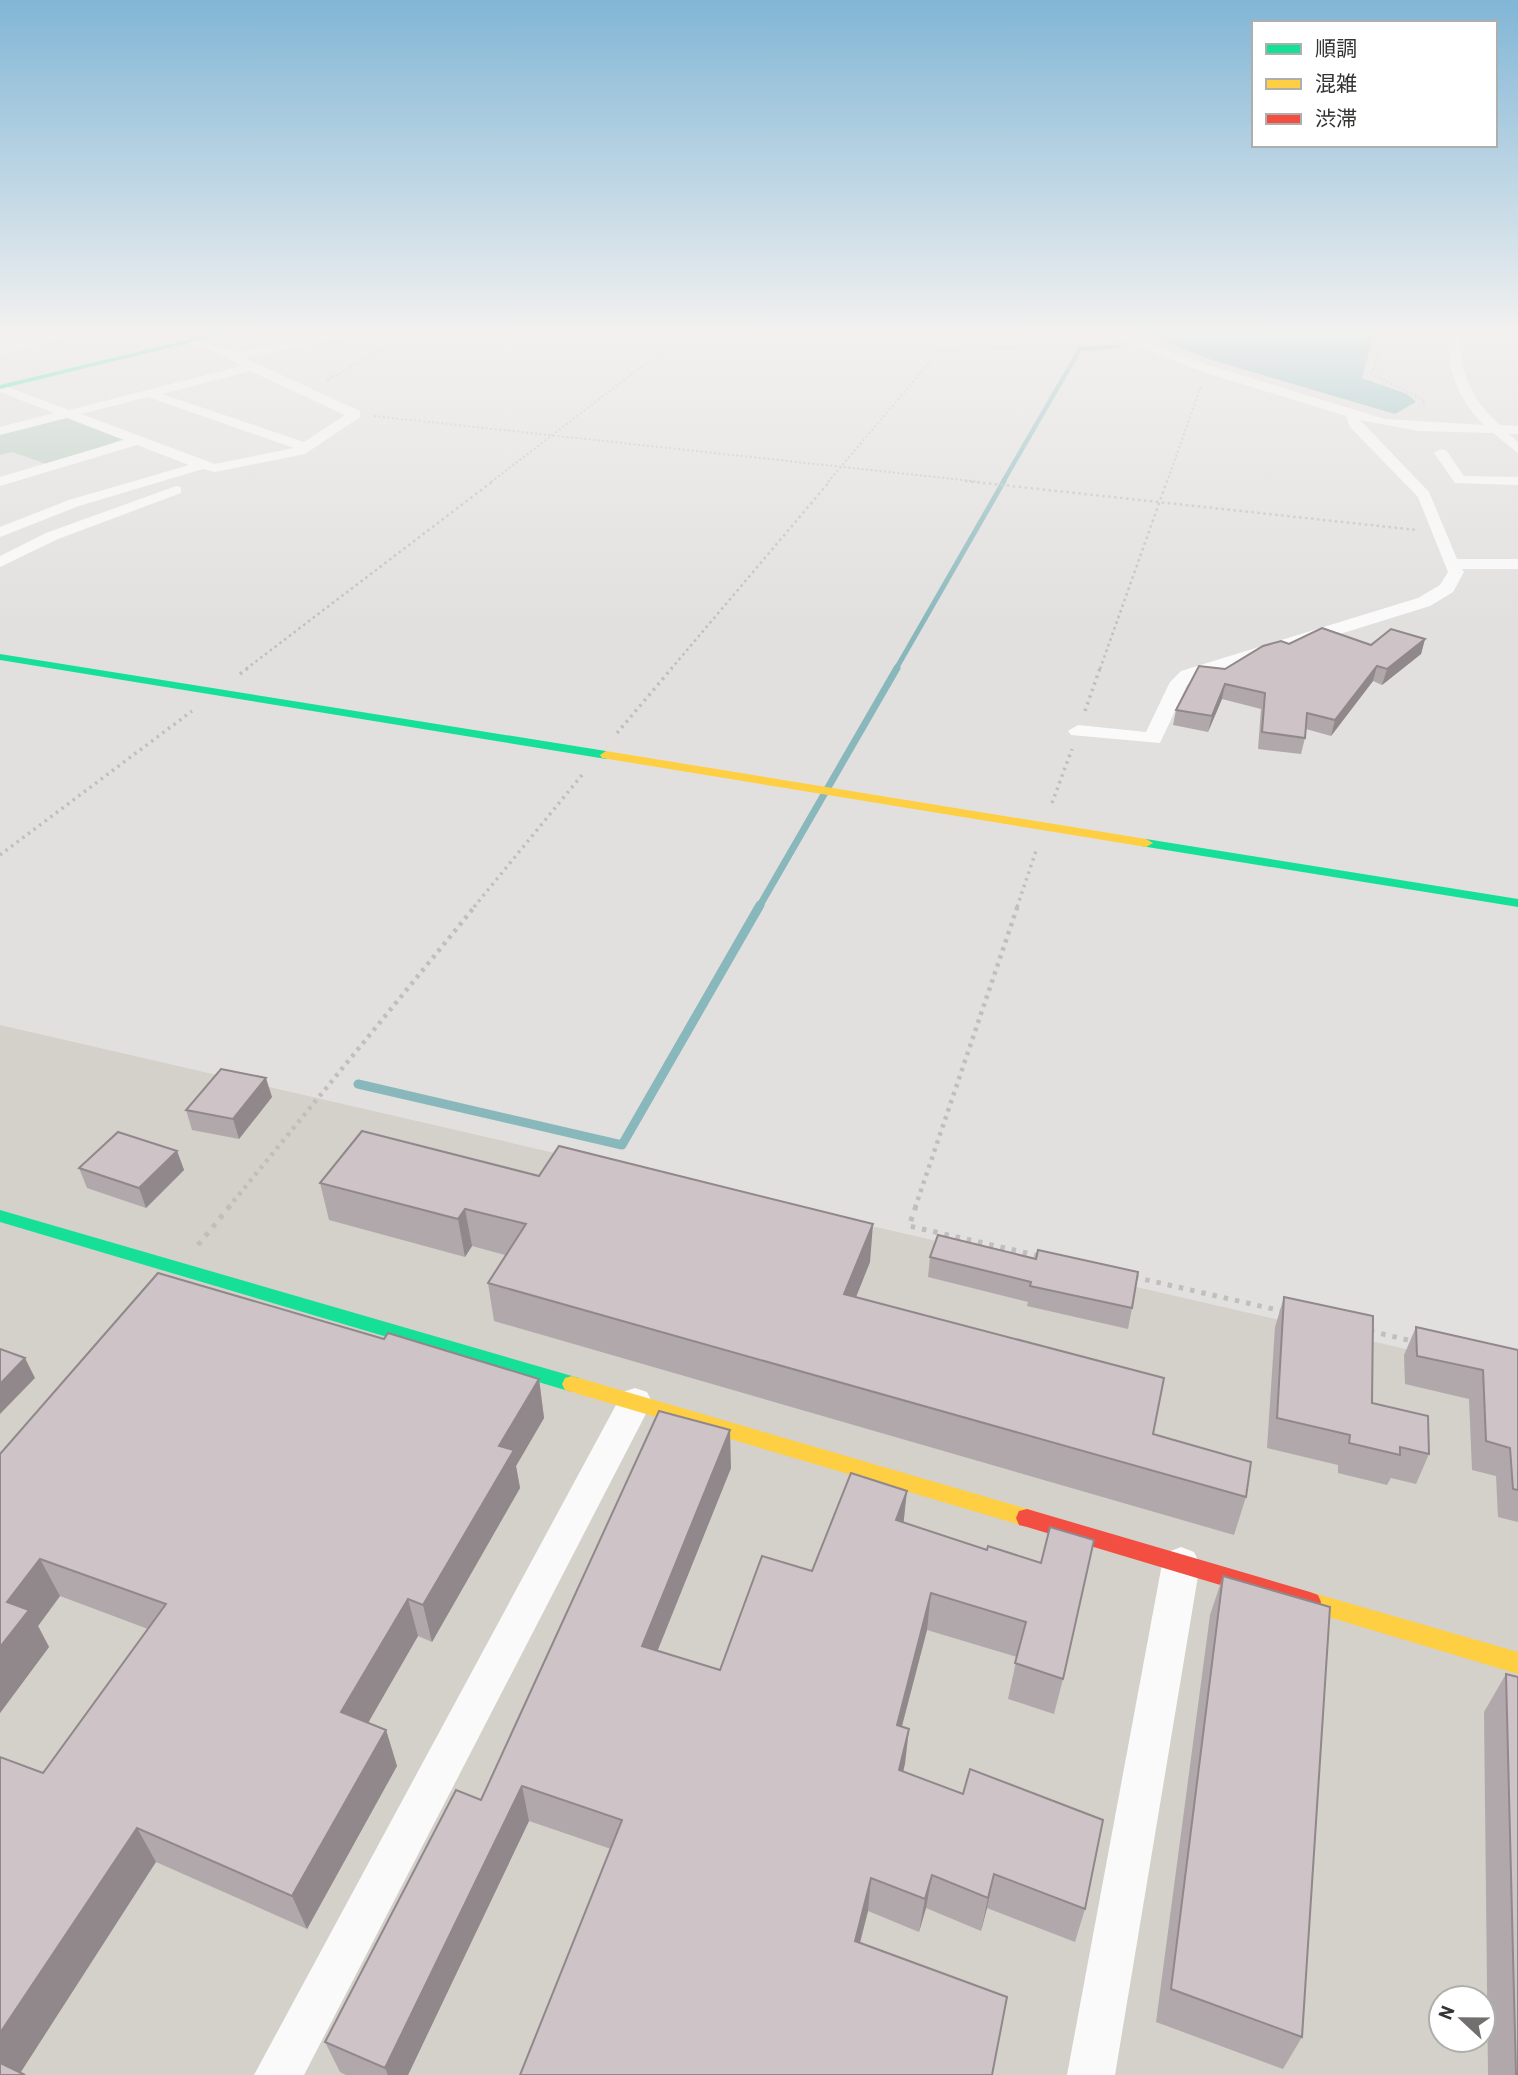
<svg xmlns="http://www.w3.org/2000/svg" width="1518" height="2075" font-family="Barlow,'Noto Sans JP',sans-serif">
<style>
.built{fill:#d4d0ca;fill-rule:evenodd}
.green{fill:#b9ccbf}
.water{fill:#88b8bc}
.lines{fill:none;stroke-linecap:round;stroke-linejoin:round}
.stream-far3{stroke:#88b8bc;stroke-width:4.5}
.stream-far2{stroke:#88b8bc;stroke-width:5}
.stream-far1{stroke:#88b8bc;stroke-width:7}
.stream{stroke:#88b8bc;stroke-width:9}
.path-far4{stroke:#bfbfbe;stroke-width:2;stroke-dasharray:2 2.5;stroke-linecap:butt}
.path-far3{stroke:#bfbfbe;stroke-width:2.5;stroke-dasharray:2.5 3.5;stroke-linecap:butt}
.path-far2{stroke:#bfbfbe;stroke-width:3.5;stroke-dasharray:2.5 4.5;stroke-linecap:butt}
.path-far1{stroke:#bfbfbe;stroke-width:4.5;stroke-dasharray:3.5 5;stroke-linecap:butt}
.path{stroke:#bfbfbe;stroke-width:5;stroke-dasharray:4.5 7;stroke-linecap:butt}
.street{fill:#fbfafa;fill-rule:evenodd}
.fast{fill:#16e098;fill-rule:evenodd}
.slow{fill:#ffcf43;fill-rule:evenodd}
.jam{fill:#f24e42;fill-rule:evenodd}
.wall{fill:#b1a8ab}
.shaded-wall{fill:#90888b}
.building{fill:#cec3c7;stroke:#90888b;stroke-width:2}
</style>
<rect width="100%" height="100%" fill="#e2e0de"/>
<path class="built" d="M0 1025 1518 1375V2075H0ZM1441 1998H1483V2040H1441Z"/>
<polygon class="green" points="65,417 124,439 49,465 12,452 0,455 0,434"/>
<polygon class="water" points="1143,334 1374,334 1362,378 1407,394 1416,402 1395,414 1215,361"/>
<g class="lines">
<polyline class="stream-far3" points="1003,482 1080,349 1119,346"/>
<polyline class="stream-far2" points="896,669 1004,481"/>
<polyline class="stream-far1" points="759,907 897,668"/>
<polyline class="stream" points="358,1084 622,1145 760,905"/>
<g class="path-far4">
<polyline points="1385,334 1372,374 1425,401 1422,407"/>
<polyline points="327,380 412,334"/>
<polyline points="374,416 981,482"/>
<polyline points="491,482 682,336 679,334"/>
<polyline points="828,482 940,350 1081,346 1094,342"/>
<polyline points="1167,482 1201,386"/>
</g>
<g class="path-far3">
<polyline points="965,481 1416,530"/>
<polyline points="246,669 493,481"/>
<polyline points="671,669 830,481"/>
<polyline points="1100,669 1167,481"/>
</g>
<g class="path-far2">
<polyline points="240,674 248,668"/>
<polyline points="1085,711 1100,668"/>
<polyline points="617,733 672,668"/>
<polyline points="1052,803 1072,749"/>
<polyline points="0,855 192,711"/>
<polyline points="474,907 582,775"/>
<polyline points="1017,907 1037,848"/>
</g>
<g class="path-far1">
<polyline points="228,1208 476,905"/>
<polyline points="915,1208 1018,905"/>
</g>
<g class="path">
<polyline points="916,1206 909,1226 1040,1256"/>
<polyline points="198,1245 230,1206"/>
<polyline points="1134,1277 1282,1311"/>
<polyline points="1370,1331 1416,1342"/>
</g>
<g class="street">
<polygon points="56,334 78,334 0,354 0,346"/>
<path d="M335 334H360L244 358 360 411V417L305 454 215 472 203 469 79 506 0 537V527L69 500 189 465 137 445 0 486V477L124 440 67 418 0 435V427L54 413 0 392V384L69 410 241 366 225 356 190 343V339L236 352ZM250 371 345 415 304 442 162 394ZM148 397 294 448 215 464 81 414Z"/>
<path d="M1106 334H1123L1211 366 1385 419 1484 425C1457 398 1448 372 1448 334H1460C1460 373 1471 399 1500 425L1518 426V434H1509L1518 442V453L1493 433 1418 431 1360 420 1429 492 1457 559H1518V569H1462L1464 572 1453 592 1430 606 1195 679 1187 685 1160 743 1071 735 1068 731 1078 725 1146 732 1170 682 1181 671 1418 598 1440 585 1448 572 1418 497 1350 427 1346 416 1203 372Z"/>
<polygon points="1441,449 1446,450 1464,476 1518,477 1518,485 1455,483 1434,453"/>
<polygon points="176,486 181,487 181,493 58,539 0,567 0,556 46,533"/>
<polygon points="635,1388 647,1392 652,1402 304,2075 254,2075 623,1392"/>
<polygon points="1181,1547 1194,1552 1200,1564 1115,2075 1067,2075 1162,1564 1168,1552"/>
</g>
<g class="fast">
<polygon points="213,334 225,334 0,389 0,385"/>
<polygon points="0,654 606,751 612,755 606,759 0,660"/>
<polygon points="1146,839 1518,899 1518,907 1141,846 1139,843"/>
<polygon points="0,1210 572,1376 579,1378 582,1384 579,1390 572,1392 0,1222"/>
</g>
<g class="slow">
<polygon points="606,751 1146,839 1153,843 1146,847 602,758 600,755"/>
<polygon points="572,1376 1027,1509 1035,1511 1038,1518 1035,1525 1027,1527 565,1390 562,1384 565,1378"/>
<polygon points="1310,1592 1518,1652 1518,1674 1302,1609 1299,1602 1302,1595"/>
</g>
<polygon class="jam" points="1027,1509 1310,1592 1318,1595 1321,1602 1318,1609 1310,1612 1027,1527 1019,1525 1016,1518 1019,1511"/>
</g>
<g class="wall">
<polygon points="1425,639 1421,654 1382,685 1373,681 1331,736 1306,729 1305,738 1301,754 1258,749 1261,709 1222,699 1208,732 1173,725 1176,710 1225,669 1289,644 1371,645"/>
<polygon points="272,1097 239,1139 192,1130 186,1110"/>
<polygon points="177,1151 184,1170 146,1208 87,1188 79,1168"/>
<polygon points="320,1183 870,1262 856,1297 1153,1434 1246,1497 1234,1535 494,1321 488,1283 505,1255 472,1246 465,1257 329,1220"/>
<polygon points="938,1235 1132,1308 1128,1329 1027,1306 1028,1302 928,1277 930,1257"/>
<polygon points="1284,1297 1372,1403 1429,1454 1416,1484 1391,1478 1387,1485 1338,1473 1338,1465 1267,1448 1275,1327"/>
<polygon points="1416,1327 1518,1350 1518,1522 1498,1517 1496,1476 1472,1470 1469,1399 1405,1384 1404,1355"/>
<polygon points="384,1339 539,1379 544,1418 516,1466 520,1488 432,1642 418,1636 368,1723 386,1730 397,1766 307,1929 156,1862 0,2075 43,1773 148,1629 60,1596 38,1626 49,1647 0,1713 0,1454"/>
<polygon points="731,1468 657,1651 720,1670 812,1571 903,1522 987,1550 1063,1679 1054,1714 1008,1699 1017,1657 927,1630 902,1726 909,1729 903,1772 1085,1909 1075,1942 987,1908 981,1931 926,1908 919,1932 868,1911 860,1943 992,2075 611,1849 529,1821 408,2075 346,2075 340,2072 325,2042 481,1800"/>
<polygon points="1223,1576 1302,2037 1283,2069 1156,2022 1210,1615"/>
<polygon points="1506,1674 1518,2075 1488,2075 1484,1712"/>
</g>
<g class="shaded-wall">
<polygon points="1425,639 1421,654 1382,685 1387,669"/>
<polygon points="1377,666 1373,681 1331,736 1335,720"/>
<polygon points="1225,684 1222,699 1208,732 1212,716"/>
<polygon points="266,1078 272,1097 239,1139 233,1119"/>
<polygon points="177,1151 184,1170 146,1208 139,1188"/>
<polygon points="465,1209 472,1246 465,1257 458,1219"/>
<polygon points="873,1224 870,1262 842,1332 844,1294"/>
<polygon points="25,1358 35,1378 0,1414 0,1384"/>
<polygon points="539,1379 544,1418 516,1466 520,1488 432,1642 423,1605 499,1446"/>
<polygon points="730,1430 731,1468 645,1682 642,1646"/>
<polygon points="907,1491 903,1528 896,1520"/>
<polygon points="40,1559 60,1596 38,1626 49,1647 0,1713 0,1647 7,1602"/>
<polygon points="931,1593 927,1630 893,1760 897,1725"/>
<polygon points="408,1599 418,1636 353,1749 341,1712"/>
<polygon points="909,1729 905,1764 895,1805 899,1770"/>
<polygon points="386,1730 397,1766 307,1929 292,1896"/>
<polygon points="522,1786 529,1821 408,2075 388,2075 385,2068"/>
<polygon points="137,1828 156,1862 19,2075 0,2072 0,2033"/>
<polygon points="994,1874 987,1908 981,1931 988,1898"/>
<polygon points="932,1875 926,1908 919,1932 925,1899"/>
<polygon points="871,1878 868,1911 852,1973 855,1941"/>
</g>
<g class="building">
<polygon points="1322,628 1371,645 1391,629 1425,639 1387,669 1377,666 1335,720 1307,713 1305,738 1262,732 1265,693 1225,684 1212,716 1176,710 1199,666 1225,669 1263,646 1281,641 1289,644"/>
<polygon points="221,1069 266,1078 233,1119 186,1110"/>
<polygon points="362,1131 539,1176 559,1146 873,1224 844,1294 1164,1378 1153,1434 1251,1462 1246,1497 488,1283 526,1224 465,1209 458,1219 320,1183"/>
<polygon points="118,1132 177,1151 139,1188 79,1168"/>
<polygon points="938,1235 1036,1259 1038,1250 1138,1272 1132,1308 1030,1286 1031,1282 930,1257"/>
<polygon points="158,1273 384,1339 388,1333 539,1379 499,1446 514,1450 423,1605 408,1599 341,1712 386,1730 292,1896 137,1828 0,2033 0,1757 43,1773 166,1604 40,1559 7,1602 29,1610 0,1647 0,1454"/>
<polygon points="1284,1297 1373,1316 1372,1403 1428,1416 1429,1454 1400,1447 1400,1455 1349,1443 1350,1435 1277,1418"/>
<polygon points="1416,1327 1518,1350 1518,1490 1513,1489 1510,1448 1486,1441 1483,1370 1417,1356"/>
<polygon points="0,1349 25,1358 0,1384"/>
<polygon points="659,1411 730,1430 642,1646 720,1670 762,1556 812,1571 851,1473 907,1491 896,1520 987,1550 988,1546 1041,1563 1050,1527 1094,1540 1063,1679 1015,1663 1026,1622 931,1593 897,1725 909,1729 899,1770 963,1794 970,1769 1103,1820 1085,1909 994,1874 988,1898 932,1875 925,1899 871,1878 855,1941 1007,1997 992,2075 520,2075 622,1820 522,1786 385,2068 325,2042 456,1790 481,1800"/>
<polygon points="1223,1576 1330,1607 1302,2037 1171,1989"/>
<polygon points="1506,1674 1518,1677 1518,2075 1516,2075"/>
<polygon points="0,2063 25,2075 0,2075"/>
</g>
<linearGradient id="sky" x2="0" y2="1"><stop stop-color="#81b6d6"/><stop offset="0.53" stop-color="#f2f1f0"/><stop offset="1" stop-color="#f2f1f0" stop-opacity="0"/></linearGradient>
<rect width="1518" height="625" fill="url(#sky)"/>
<rect x="1252" y="21" width="245" height="126" fill="#ffffff" stroke="#aeaead" stroke-width="2"/>
<rect x="1266" y="44" width="35" height="10" fill="#16e098" stroke="#aeaead" stroke-width="2"/>
<text x="1315" y="56" font-size="21" fill="#353433">順調</text>
<rect x="1266" y="79" width="35" height="10" fill="#ffcf43" stroke="#aeaead" stroke-width="2"/>
<text x="1315" y="91" font-size="21" fill="#353433">混雑</text>
<rect x="1266" y="114" width="35" height="10" fill="#f24e42" stroke="#aeaead" stroke-width="2"/>
<text x="1315" y="126" font-size="21" fill="#353433">渋滞</text>
<g transform="translate(1462 2019) rotate(292)"><circle r="33" fill="#ffffff" stroke="#aeaead" stroke-width="2"/>
<path d="M0-5L12 26L0 18L-12 26Z" fill="#72706f"/>
<text y="-10" font-size="19" font-weight="bold" text-anchor="middle" fill="#353433">N</text>
</g>
</svg>
